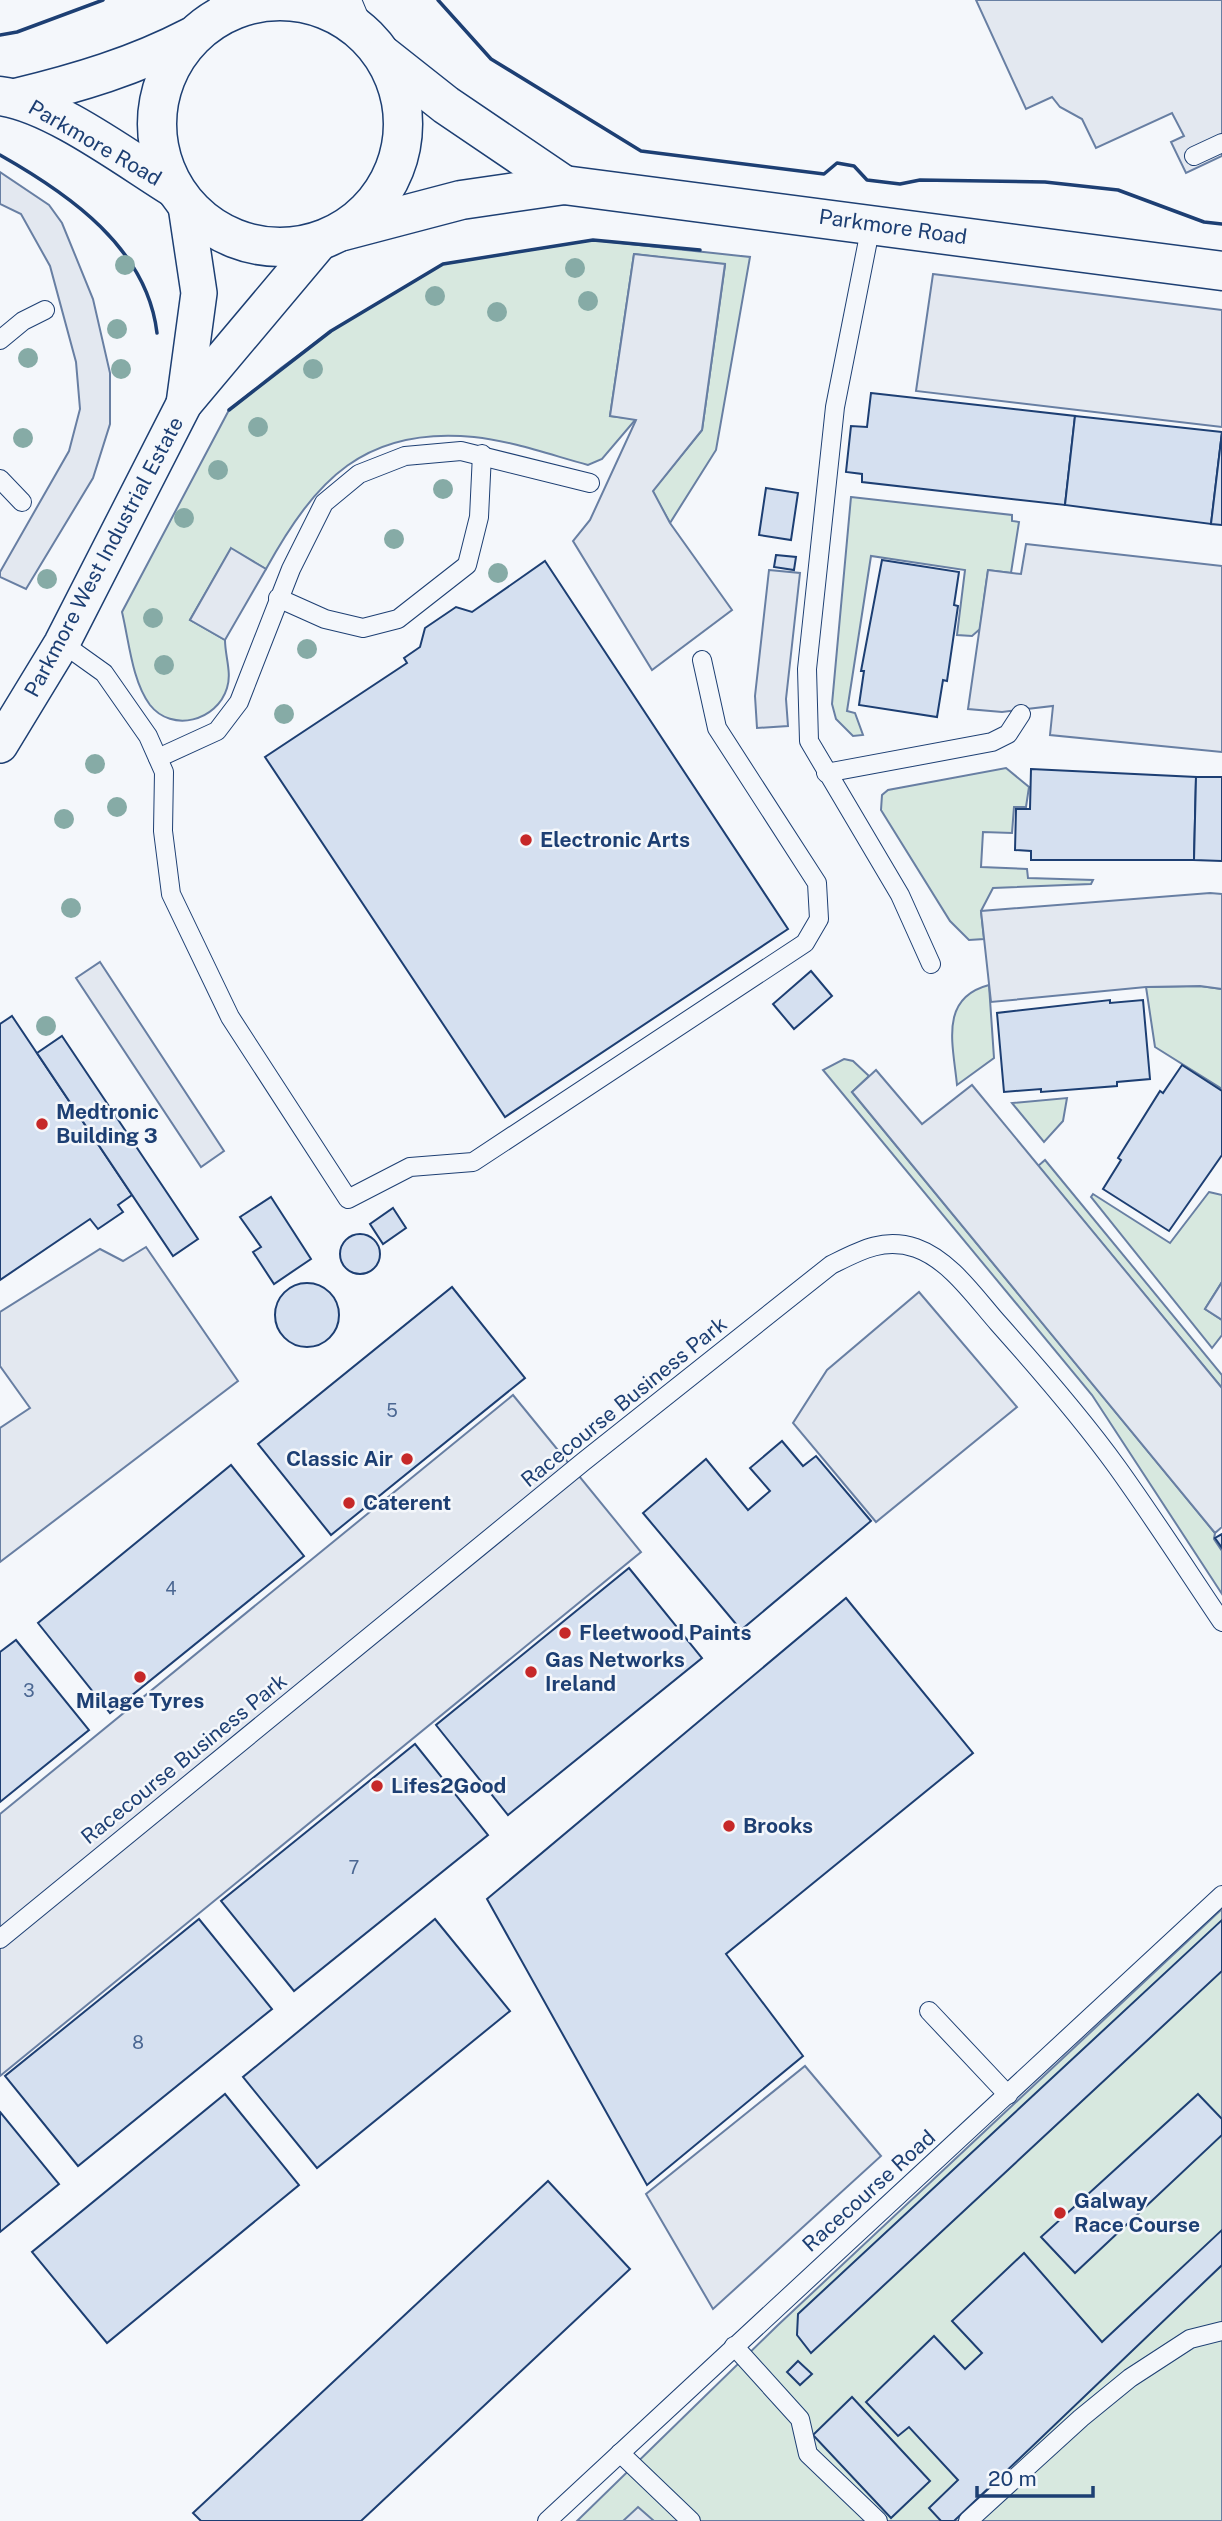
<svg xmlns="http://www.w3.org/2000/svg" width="1222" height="2521" font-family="'Public Sans',sans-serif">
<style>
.green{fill:#d7e8df;stroke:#687fa3;stroke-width:2}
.parking{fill:#e3e8f0;stroke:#687fa3;stroke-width:2}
.building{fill:#d5e0f0;stroke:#1d3f73;stroke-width:2}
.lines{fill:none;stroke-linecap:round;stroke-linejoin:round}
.service-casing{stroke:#1d3f73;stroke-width:20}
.minor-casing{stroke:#1d3f73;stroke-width:38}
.tertiary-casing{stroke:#1d3f73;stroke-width:41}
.service{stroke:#f4f7fb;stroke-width:18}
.minor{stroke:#f4f7fb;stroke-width:35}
.tertiary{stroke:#f4f7fb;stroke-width:38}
.wall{stroke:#1d3f73;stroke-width:3.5}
.tree{fill:#86aba6}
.poi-dot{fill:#c62828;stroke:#f4f7fb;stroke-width:2.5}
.labels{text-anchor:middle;stroke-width:5;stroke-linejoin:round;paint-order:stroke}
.number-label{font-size:18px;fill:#4b6792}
.street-label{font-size:21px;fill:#1d3f73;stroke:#f4f7fb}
.poi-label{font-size:21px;font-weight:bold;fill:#1d3f73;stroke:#f4f7fb;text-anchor:start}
</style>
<rect width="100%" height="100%" fill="#f4f7fb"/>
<g class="green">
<path d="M593 240 750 257 716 450 670 523 652 491 702 430 725 265 634 254 610 416 636 419 602 459 588 465C551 455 512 441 474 437 365 426 315 480 266 569L231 549 190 620 225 640C225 656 232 673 227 688 217 721 172 733 150 705 132 681 129 641 122 612L229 410 281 368 331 331 443 264Z"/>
<polygon points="851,497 1012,515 1012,521 1019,522 1011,573 988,570 980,629 972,636 957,635 965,570 871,556 847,711 855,713 863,735 853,736 836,719 832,704"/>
<polygon points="1006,768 1029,787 1026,807 1014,807 1012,833 983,832 981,867 1027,869 1028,878 1093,880 1091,884 993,888 981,911 984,939 969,940 950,921 881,810 882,795 888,790"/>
<path d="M989 985 994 1058 957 1085C953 1044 939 998 989 985Z"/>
<polygon points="1200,986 1222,989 1222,1089 1155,1047 1146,987"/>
<polygon points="844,1059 853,1061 869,1076 852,1092 1215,1533 1214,1539 1222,1551 1222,1594 1092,1395 823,1070"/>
<polygon points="1067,1098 1063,1121 1044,1142 1012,1103"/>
<polygon points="1045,1160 1222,1375 1222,1388 1038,1166"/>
<polygon points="1209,1192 1222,1195 1222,1282 1205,1309 1222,1320 1222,1335 1212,1348 1091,1197 1093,1194 1170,1243"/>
<polygon points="1222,1909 1222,2521 577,2521 778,2325"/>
</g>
<g class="parking">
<polygon points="976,0 1222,0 1222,156 1186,173 1171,142 1184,136 1172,113 1096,148 1082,119 1060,107 1052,97 1026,109"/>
<polygon points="0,172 49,205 62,223 93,299 110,373 110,424 93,478 26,589 0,577 0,572 69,451 80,409 76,362 50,266 21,214 0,204"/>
<polygon points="634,254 725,264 702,430 653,491 670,523 732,610 652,670 573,541 590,520 636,420 610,416"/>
<polygon points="933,274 1222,310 1222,427 916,391"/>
<polygon points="1026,544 1222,566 1222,752 1050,735 1053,706 1002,712 968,709 988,570 1021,574"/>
<polygon points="231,548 266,569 225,640 190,620"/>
<polygon points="769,570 800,573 786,699 788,726 757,728 755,696"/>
<polygon points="1210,893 1222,894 1222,989 1200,986 1146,987 991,1002 981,911"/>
<polygon points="100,962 224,1151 201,1167 76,978"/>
<polygon points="876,1070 922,1124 972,1085 1222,1388 1222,1527 1215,1533 852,1092"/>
<polygon points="146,1247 238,1381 0,1562 0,1428 30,1408 0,1366 0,1312 100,1249 123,1261"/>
<polygon points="1222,1282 1222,1320 1205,1309"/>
<polygon points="919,1292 1017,1407 876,1522 793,1423 827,1370"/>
<polygon points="513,1395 641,1552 0,2076 0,1814"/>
<polygon points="805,2066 881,2156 713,2309 646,2194"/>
<polygon points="638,2507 654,2521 623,2521"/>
</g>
<g class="building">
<polygon points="871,393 1075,416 1065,505 862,482 862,474 846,472 851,426 867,427"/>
<polygon points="1075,416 1222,432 1211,524 1065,505"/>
<polygon points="1222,432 1222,525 1211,524"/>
<polygon points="766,488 798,493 791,540 759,535"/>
<polygon points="776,555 796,557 794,570 774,567"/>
<polygon points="882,560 959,572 954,605 958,606 947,681 943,680 937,717 859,705 864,671 861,671"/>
<polygon points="545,561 788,929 505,1117 265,757 407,663 404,658 420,647 425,628 456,607 472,612"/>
<polygon points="1031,769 1196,777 1194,860 1031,860 1031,851 1015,850 1016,809 1030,809"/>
<polygon points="1196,777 1222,777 1222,861 1194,860"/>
<polygon points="811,971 832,996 794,1029 773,1004"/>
<polygon points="1110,1000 1110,1003 1143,1000 1150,1079 1117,1082 1117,1086 1041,1092 1041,1089 1004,1092 997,1013"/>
<polygon points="12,1016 132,1195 118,1205 123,1212 98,1229 90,1219 0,1280 0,1024"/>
<polygon points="62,1036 198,1239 173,1256 37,1053"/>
<polygon points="1182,1065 1222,1091 1222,1155 1169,1231 1103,1189 1121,1160 1118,1158 1160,1091 1163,1093"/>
<polygon points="271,1197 311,1259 274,1284 253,1252 261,1247 240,1217"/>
<polygon points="393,1208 406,1228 383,1244 370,1224"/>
<circle cx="360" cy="1254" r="20"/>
<circle cx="307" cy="1315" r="32"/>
<polygon points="452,1287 525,1378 331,1535 258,1444"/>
<polygon points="782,1441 803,1466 816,1456 871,1521 741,1630 643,1513 706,1459 748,1510 770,1491 750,1468"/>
<polygon points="231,1465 304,1556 110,1713 38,1623"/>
<polygon points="1222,1534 1222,1548 1215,1538"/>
<polygon points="629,1568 702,1658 508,1815 436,1725"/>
<polygon points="846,1598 973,1753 726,1954 803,2056 647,2185 487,1899"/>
<polygon points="16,1640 89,1730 0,1802 0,1652"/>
<polygon points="415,1744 488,1835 294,1991 221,1901"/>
<polygon points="199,1919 272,2009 78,2166 5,2076"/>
<polygon points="435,1919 510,2011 317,2168 243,2077"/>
<polygon points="1222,1920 1222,1971 811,2353 797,2335 798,2314"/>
<polygon points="225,2094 299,2185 107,2343 32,2252"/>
<polygon points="1198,2094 1222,2119 1222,2135 1075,2273 1041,2237"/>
<polygon points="0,2112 59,2184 0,2232"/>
<polygon points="548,2181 630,2269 361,2521 201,2521 193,2513"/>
<polygon points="1222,2230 1222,2265 954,2521 941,2521 929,2508 958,2480 909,2427 898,2436 866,2402 934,2336 965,2369 982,2353 952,2321 1024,2253 1102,2342"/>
<polygon points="798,2361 812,2374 800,2385 787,2372"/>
<polygon points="852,2397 930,2481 891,2518 813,2435"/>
</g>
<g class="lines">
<g class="service-casing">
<g id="service">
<polyline points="352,0 367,36"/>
<polyline points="209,24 220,0"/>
<polyline points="1194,156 1222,143"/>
<polyline points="871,225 835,407 807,669 809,741 900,895 931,964"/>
<polyline points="0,340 23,321 45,310"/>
<polyline points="0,479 22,502"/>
<polyline points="278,598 325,619 363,628 398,619 467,565 479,517 482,454"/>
<polyline points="62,643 104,673 148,736 164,772 163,831 171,894 230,1017 348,1199 410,1167 473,1162 805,943 819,919 817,883 717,728 702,660"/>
<polyline points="158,758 217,731 239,702 291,569 324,503 359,474 405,456 461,451 590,483"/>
<polyline points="826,773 992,742 1008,734 1021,714"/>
<path d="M0 1939 583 1462 831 1265C859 1251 883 1237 916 1248 950 1260 975 1297 998 1323 1039 1369 1081 1417 1117 1467 1153 1517 1187 1570 1222 1622"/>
<polyline points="929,2011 1008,2095"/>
<polyline points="734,2346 800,2419 808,2454 878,2521"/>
<polyline points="620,2453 691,2521"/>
<polyline points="547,2521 1222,1895"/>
<polyline points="968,2521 1081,2418 1130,2378 1190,2339 1222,2331"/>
</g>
</g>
<g class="minor-casing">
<g id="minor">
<polyline points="184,404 199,293 186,206"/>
<polyline points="0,745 62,643 184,404 321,241"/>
</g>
</g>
<g class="tertiary-casing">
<g id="tertiary">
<circle cx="280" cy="124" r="123"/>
<polyline points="384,56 446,105 564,185"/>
<path d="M0 96C53 103 127 159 174 188"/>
<path d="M16 98C78 83 135 66 191 37"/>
<polyline points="343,231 461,200 564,185 1222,271"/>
</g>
</g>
<use href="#service" class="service"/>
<use href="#minor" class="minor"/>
<use href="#tertiary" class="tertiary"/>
<g class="wall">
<polyline points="438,0 491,59 641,151 824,174 837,163 854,166 867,180 900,184 920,180 1045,182 1118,190 1204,222 1222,224"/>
<polyline points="0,35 17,32 103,0"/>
<path d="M0 155C69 194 147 248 157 333"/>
<polyline points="229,410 331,331 443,264 593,240 700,250"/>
</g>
</g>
<g class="tree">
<circle cx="125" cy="265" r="10"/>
<circle cx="575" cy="268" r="10"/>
<circle cx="435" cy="296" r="10"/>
<circle cx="588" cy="301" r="10"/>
<circle cx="497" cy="312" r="10"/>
<circle cx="117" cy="329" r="10"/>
<circle cx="28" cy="358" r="10"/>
<circle cx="121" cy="369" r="10"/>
<circle cx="313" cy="369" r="10"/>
<circle cx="258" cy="427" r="10"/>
<circle cx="23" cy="438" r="10"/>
<circle cx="218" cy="470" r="10"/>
<circle cx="443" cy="489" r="10"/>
<circle cx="184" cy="518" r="10"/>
<circle cx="394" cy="539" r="10"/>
<circle cx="498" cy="573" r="10"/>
<circle cx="47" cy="579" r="10"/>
<circle cx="153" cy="618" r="10"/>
<circle cx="307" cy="649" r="10"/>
<circle cx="164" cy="665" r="10"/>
<circle cx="284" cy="714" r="10"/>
<circle cx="95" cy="764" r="10"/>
<circle cx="117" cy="807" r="10"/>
<circle cx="64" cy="819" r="10"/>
<circle cx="71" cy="908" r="10"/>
<circle cx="46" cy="1026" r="10"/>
</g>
<g class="poi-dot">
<circle cx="526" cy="840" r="7"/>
<circle cx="42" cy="1124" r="7"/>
<circle cx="407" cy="1459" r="7"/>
<circle cx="349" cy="1503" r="7"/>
<circle cx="565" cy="1633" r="7"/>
<circle cx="531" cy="1672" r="7"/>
<circle cx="140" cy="1677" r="7"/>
<circle cx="377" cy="1786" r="7"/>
<circle cx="729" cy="1826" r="7"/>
<circle cx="1060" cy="2213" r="7"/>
</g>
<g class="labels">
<g class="number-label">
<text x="392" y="1417">5</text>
<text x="171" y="1595">4</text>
<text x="29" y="1697">3</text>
<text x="354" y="1874">7</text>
<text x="138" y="2049">8</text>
</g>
<g class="street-label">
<text transform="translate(95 143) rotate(30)" y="7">Parkmore Road</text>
<text transform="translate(893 227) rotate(8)" y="7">Parkmore Road</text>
<text transform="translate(104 557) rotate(-62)" y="7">Parkmore West Industrial Estate</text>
<text transform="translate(624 1402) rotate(-39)" y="7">Racecourse Business Park</text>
<text transform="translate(184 1759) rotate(-39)" y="7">Racecourse Business Park</text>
<text transform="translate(869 2191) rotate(-42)" y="7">Racecourse Road</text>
</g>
<g class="poi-label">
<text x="540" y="847">Electronic Arts</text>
<text x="56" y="1119">Medtronic<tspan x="56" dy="24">Building 3</tspan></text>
<text x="393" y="1466" text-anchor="end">Classic Air</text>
<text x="363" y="1510">Caterent</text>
<text x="579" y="1640">Fleetwood Paints</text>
<text x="545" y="1667">Gas Networks<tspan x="545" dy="24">Ireland</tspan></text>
<text x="140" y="1708" text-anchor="middle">Milage Tyres</text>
<text x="391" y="1793">Lifes2Good</text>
<text x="743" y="1833">Brooks</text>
<text x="1074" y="2208">Galway<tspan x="1074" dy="24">Race Course</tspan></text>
</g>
</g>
<path d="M977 2486v10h116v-10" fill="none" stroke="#1d3f73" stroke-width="3.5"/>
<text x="988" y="2486" font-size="21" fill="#1d3f73" stroke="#f4f7fb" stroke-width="5" paint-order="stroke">20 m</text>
</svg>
